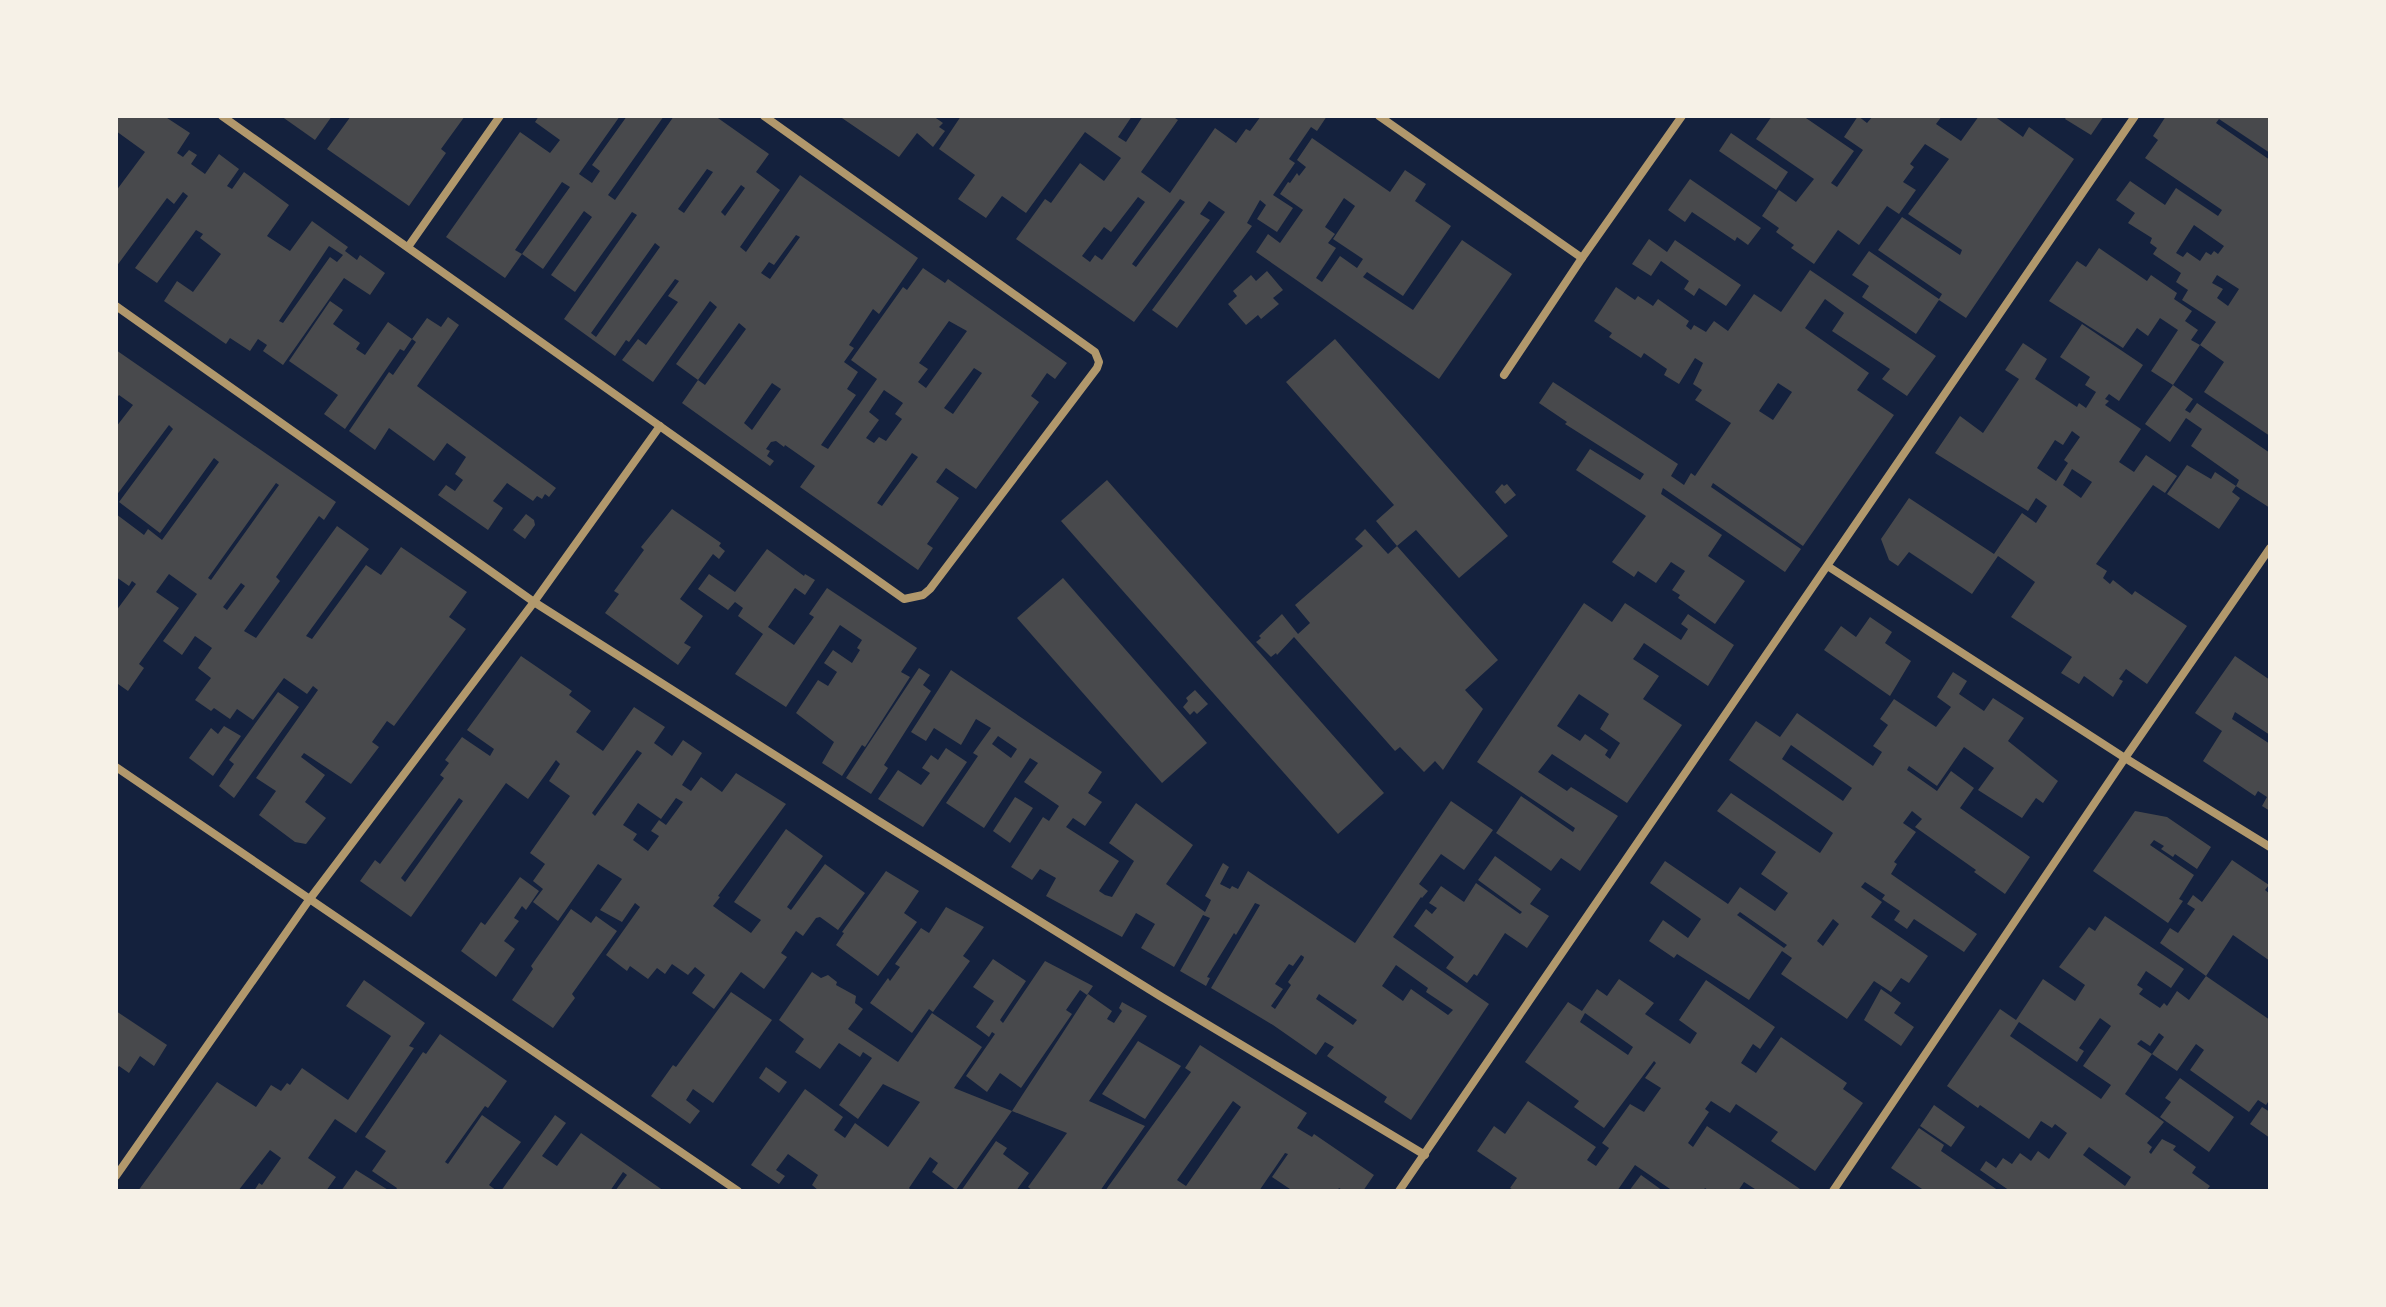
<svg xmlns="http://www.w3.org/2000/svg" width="2386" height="1307" font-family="Quicksand,sans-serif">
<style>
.building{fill:#48494c;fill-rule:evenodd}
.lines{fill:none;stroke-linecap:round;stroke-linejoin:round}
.minor{stroke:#b1986c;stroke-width:8}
</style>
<rect width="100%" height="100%" fill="#14213d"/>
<g class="building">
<path d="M116 116H164L190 133 177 153 183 157 189 150 197 155 191 164 205 174 219 154 239 169 227 186 232 189 244 172 289 205 267 236 290 251 312 221 348 247 345 251 357 260 360 255 385 273 370 295 344 278 283 365 263 351 267 345 258 339 250 351 230 338 226 344 223 342 164 301 177 281 193 292 221 254 200 238 203 234 196 230 157 283 135 268 188 196 183 192 174 204 167 198 116 267V191L145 152 116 131ZM329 246 343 255 337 262 330 257 283 323 279 321Z"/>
<polygon points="281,116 332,116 315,140"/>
<polygon points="351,116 465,116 441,149 446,153 409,206 327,149"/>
<path d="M539 116H620L579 174 592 183 600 171 592 165 627 116H664L608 195 615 200 674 116H715L769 154 756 172 780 190 740 247 746 252 800 175 918 258 879 314 873 309 849 345 854 348 844 362 858 372 847 389 856 395 821 445 828 449 877 379 851 360 903 287 907 290 923 268 945 283 948 279 1067 363 1055 379 1047 373 1031 396 1039 402 976 489 946 468 936 482 959 498 927 544 933 548 918 570 800 487 815 466 785 445 784 447 776 441 771 442 766 449 770 451 767 456 774 461 770 466 682 403 698 380 705 385 746 329 739 323 698 380 676 364 717 307 710 301 653 382 622 360 638 339 646 345 678 302 668 296 679 281 675 279 629 342 626 340 615 356 564 319 637 215 632 212 575 292 551 275 592 217 584 211 543 269 522 254 570 187 562 182 515 250 522 254 505 278 446 237 520 132 550 153 560 140 535 122ZM707 169 713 172 684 213 678 209ZM741 185 745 188 725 216 721 212ZM796 235 800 237 770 279 761 273 769 262 774 265ZM655 243 660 247 596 337 591 333ZM949 321 967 331 926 388 918 382 928 369 919 363ZM974 368 982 373 953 414 944 408ZM772 383 781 389 752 430 744 423ZM884 390 903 403 895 414 902 419 886 441 879 437 874 443 866 438 879 420 869 412ZM912 453 918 457 882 506 877 503Z"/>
<polygon points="839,116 933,116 943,123 939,127 945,131 933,147 917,133 899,157"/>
<path d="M961 116H1132L1118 137 1126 142 1143 116H1172L1178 120 1141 172 1170 193 1215 128 1236 143 1246 129 1250 131 1261 116H1327L1317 131 1311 127 1289 159 1295 163 1273 195 1293 208 1277 232 1257 219 1266 205 1260 200 1247 223 1252 226 1177 328 1152 310 1225 212 1209 201 1200 214 1210 220 1134 322 1016 239 1045 199 1051 203 1080 163 1104 181 1121 158 1085 132 1026 213 1002 196 986 218 958 199 975 175 939 149ZM1138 197 1145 202 1102 260 1095 255 1090 262 1082 256 1104 227 1111 232ZM1180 199 1185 202 1136 267 1132 264Z"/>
<polygon points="1772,116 1803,116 1854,151 1831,183 1837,187 1863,150 1844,137 1858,116 1867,123 1873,116 1942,116 1936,124 1961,141 1979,116 1994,116 2023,137 2029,127 2074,159 1966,318 1939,300 1916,334 1862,297 1869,286 1852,275 1869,251 1939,299 1942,294 1878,250 1902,217 1960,255 1962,250 1908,214 1949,159 1925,144 1910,164 1914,167 1903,182 1916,190 1899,214 1887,206 1859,245 1838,230 1814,264 1791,248 1794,245 1776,232 1779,228 1762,216 1779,190 1796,202 1814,179 1756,139"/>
<polygon points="2067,116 2104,116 2091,135 2065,119"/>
<path d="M2166 116H2270V153L2219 119 2216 123 2270 160V341L2268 345 2270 346V436L2204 392 2224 362 2200 345 2216 322 2182 300 2188 290 2176 282 2181 273 2153 254 2157 248 2150 243 2152 238 2128 223 2135 213 2116 200 2130 181 2165 205 2176 188 2218 216 2222 210 2145 158 2158 140 2153 136ZM2194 225 2224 246 2218 254 2214 251 2211 255 2206 252 2200 261 2187 252 2183 257 2176 253ZM2217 275 2239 289 2228 306 2217 298 2223 289 2212 283Z"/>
<polygon points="1731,133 1788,172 1776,190 1719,151"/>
<path d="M1312 138 1390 192 1405 170 1426 184 1415 201 1451 226 1403 296 1367 272 1363 277 1413 310 1462 240 1512 274 1439 379 1256 252 1268 234 1280 243 1303 210 1280 194 1288 182 1290 183 1297 173 1299 176 1306 167 1297 160ZM1344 198 1355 206 1333 239 1363 259 1357 268 1340 256 1322 282 1316 278 1336 248 1328 243 1335 234 1325 227Z"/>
<polygon points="1690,179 1761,228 1748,245 1737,237 1735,241 1692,212 1685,222 1668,210"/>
<polygon points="1649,239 1667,252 1675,240 1741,285 1726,306 1699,288 1694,296 1684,289 1689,281 1661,261 1651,276 1632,264"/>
<polygon points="2099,248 2147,281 2151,275 2177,293 2174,299 2192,311 2185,321 2198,330 2191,340 2200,345 2173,385 2151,371 2178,330 2160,318 2148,336 2137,328 2123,348 2049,301 2077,261 2086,267"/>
<path d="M1810 270 1936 356 1907 396 1882 379 1890 369 1832 331 1844 313 1825 299 1805 328 1869 373 1857 390 1894 415 1803 546 1713 483 1711 487 1801 549 1785 572 1663 488 1661 494 1722 535 1708 556 1745 581 1715 624 1678 598 1680 595 1672 590 1685 571 1671 562 1656 583 1638 571 1634 577 1612 562 1646 516 1576 470 1590 449 1640 480 1644 474 1565 424 1567 422 1539 403 1553 382 1678 464 1671 476 1684 485 1691 473 1695 476 1731 423 1695 400 1702 390 1693 384 1703 363 1695 358 1679 384 1664 375 1667 369 1644 353 1641 358 1609 337 1612 333 1594 321 1616 287 1635 300 1638 296 1653 306 1658 299 1689 321 1686 326 1691 330 1694 325 1706 332 1714 321 1728 331 1754 294 1781 312ZM1778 383 1792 392 1773 420 1759 411Z"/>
<polygon points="1267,271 1283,290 1273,298 1279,304 1261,319 1258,315 1246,325 1228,304 1237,296 1233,291 1251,275 1256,281"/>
<polygon points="330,301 343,310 333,324 360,343 356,349 365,355 388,322 412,339 404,351 400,349 345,429 324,414 338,395 289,361"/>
<polygon points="448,317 459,325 417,386 556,488 549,497 545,494 542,499 537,496 533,501 507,483 493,501 503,508 488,530 438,495 446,485 455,491 463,480 455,474 466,457 447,443 434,461 389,428 375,450 349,431 389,372 393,375 416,342 412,339 427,318 441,327"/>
<path d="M2082 324 2143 365 2119 401 2109 394 2105 399 2109 401 2105 405 2141 429 2119 462 2134 472 2146 455 2177 476 2165 493 2153 485 2096 564 2107 571 2103 578 2110 584 2113 580 2132 595 2135 591 2187 626 2147 684 2126 669 2119 679 2123 681 2113 697 2084 676 2079 684 2061 673 2072 657 2011 617 2035 582 1998 556 1972 594 1909 552 1898 566 1889 560 1881 539 1909 498 1994 554 2022 513 2036 523 2047 506 2036 498 2028 511 1935 453 1960 416 1983 433 2019 379 2005 370 2023 343 2047 359 2035 379 2077 407 2079 403 2086 408 2096 392 2085 385 2090 377 2060 357ZM2072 431 2080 437 2064 460 2068 463 2056 481 2037 468 2055 440 2063 445ZM2072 469 2092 482 2081 498 2063 485Z"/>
<polygon points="1335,339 1508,536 1459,578 1416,530 1397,546 1376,521 1394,505 1286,382"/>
<path d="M116 350 336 502 324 520 319 516 276 577 280 581 244 631 256 638 337 526 369 549 306 636 312 639 366 565 381 575 401 547 467 592 449 617 466 629 394 726 387 721 372 742 379 747 351 784 304 753 301 757 325 775 305 802 326 818 306 844 295 842 259 815 276 791 256 778 318 690 313 686 307 694 284 678 253 720 237 709 230 719 214 708 211 711 195 700 211 678 198 668 212 648 195 636 182 655 163 641 197 594 169 574 156 592 179 608 139 664 144 668 128 691 118 684 116 687V611L136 584 132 581 129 586 116 577V514L144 535 148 529 162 540 219 462 214 458 160 533 119 502 173 429 169 425 116 496V427L133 405 119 395 116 399ZM276 483 279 485 211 580 208 578ZM241 583 245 586 227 610 223 607Z"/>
<polygon points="2173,385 2193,399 2185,410 2190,413 2197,403 2270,453 2270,508 2236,486 2239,480 2191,446 2202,429 2186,418 2170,442 2145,424"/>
<polygon points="2187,465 2211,479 2215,472 2236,486 2232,492 2240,498 2219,529 2167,494"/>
<polygon points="1107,480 1384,793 1338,834 1061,521"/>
<polygon points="1502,484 1504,486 1507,484 1516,495 1505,504 1495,492"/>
<polygon points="672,509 721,543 719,546 725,551 719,559 713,554 680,599 703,616 684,643 691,647 678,665 605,613 619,594 614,591 644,550 641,547"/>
<polygon points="526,514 534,520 535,525 525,539 513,530"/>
<polygon points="1365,529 1388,554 1397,546 1498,660 1465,690 1483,709 1443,770 1435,761 1424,772 1400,747 1395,751 1294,637 1277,655 1276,653 1271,657 1256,642 1261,638 1259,636 1282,614 1298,634 1310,623 1295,605 1363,546 1355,539"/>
<polygon points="767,549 804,576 805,574 815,580 805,595 795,588 768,627 794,645 814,617 809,614 827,588 917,648 901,672 910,677 865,747 862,745 842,776 822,763 834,742 796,713 818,680 828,686 837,672 824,663 833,650 852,663 860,650 857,648 862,640 840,625 786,707 735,674 763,634 738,616 743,608 735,602 728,610 698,589 709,574 735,592"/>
<polygon points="1063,578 1207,743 1162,783 1017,618"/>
<path d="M1584 603 1612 622 1625 603 1681 640 1688 629 1681 624 1688 614 1734 645 1708 686 1644 643 1636 655 1633 659 1659 676 1643 699 1682 725 1627 803 1552 754 1538 772 1567 791 1571 787 1618 816 1580 871 1561 858 1551 871 1496 833 1521 796 1573 832 1575 828 1477 762ZM1579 694 1609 714 1600 729 1620 743 1610 759 1605 755 1608 750 1585 734 1580 741 1557 726Z"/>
<polygon points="1870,617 1892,632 1885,643 1911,661 1890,696 1824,650 1841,626 1856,637"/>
<path d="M521 656 572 691 569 695 591 711 576 732 603 751 634 707 665 727 654 743 672 756 683 740 702 753 682 785 691 791 701 777 722 792 736 773 786 804 718 896 720 897 713 906 751 933 761 920 734 902 786 829 823 856 787 907 791 910 825 864 865 893 838 930 820 917 816 918 803 936 796 931 781 953 787 957 764 989 741 972 714 1009 692 993 705 975 695 967 688 975 672 964 665 974 657 968 648 979 630 966 627 971 606 955 640 907 635 903 622 922 600 910 622 879 598 864 558 921 533 902 543 889 533 881 545 864 530 853 570 796 549 781 560 764 556 760 528 799 506 783 411 917 360 881 375 860 380 864 444 778 440 775 449 763 445 760 462 737 490 756 494 749 467 730ZM637 750 642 753 595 816 592 813ZM459 798 463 801 405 882 401 878ZM676 798 683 802 666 825 659 820 651 831 659 836 648 851 633 840 637 834 623 825 638 803 661 819Z"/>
<polygon points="2235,656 2270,680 2270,735 2235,712 2232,719 2270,744 2270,811 2262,806 2267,797 2258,791 2255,796 2203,761 2222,731 2195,713"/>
<polygon points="919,668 930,675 923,685 931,691 884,765 888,768 871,794 846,778"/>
<path d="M951 670 1102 772 1088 793 1102 802 1085 826 1073 818 1066 827 1119 861 1099 891 1105 895 1112 897 1134 861 1109 843 1136 803 1193 845 1166 884 1205 912 1211 900 1205 896 1223 863 1229 867 1220 884 1230 889 1232 886 1238 889 1248 871 1355 943 1451 801 1493 830 1464 870 1441 854 1419 884 1428 891 1422 898 1421 897 1393 937 1489 1004 1411 1120 1384 1102 1387 1097 1327 1056 1334 1047 1325 1042 1316 1055 1273 1025 1211 988 1260 905 1255 903 1236 935 1234 933 1207 977 1210 978 1206 986 1180 971 1210 918 1203 915 1174 967 1141 948 1155 924 1136 913 1122 937 1046 896 1056 878 1040 869 1032 880 1011 867 1043 817 1049 821 1059 806 1024 782 1038 763 1030 758 984 828 946 803 978 756 973 753 991 728 976 719 961 745 934 728 926 741 911 732ZM998 736 1017 749 1011 758 992 744ZM1301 955 1304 957 1303 960 1288 982 1291 985 1275 1009 1271 1006 1283 989 1275 984 1289 964 1293 966ZM1396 965 1428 988 1426 992 1453 1010 1448 1015 1411 989 1403 1001 1382 986ZM1319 994 1357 1020 1353 1025 1316 999Z"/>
<path d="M1953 672 1967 681 1959 694 1984 711 1993 698 2024 718 2008 741 2058 781 2043 803 2036 798 2022 818 1978 790 1994 768 1964 747 1937 786 1909 766 1907 770 1937 791 1951 771 1974 788 1960 808 2030 857 2005 894 1974 872 1976 870 1915 827 1922 819 1912 811 1903 823 1916 832 1894 862 1897 864 1891 874 1977 934 1964 952 1914 919 1907 929 1894 920 1900 911 1882 899 1885 895 1865 882 1861 887 1882 902 1871 917 1928 956 1909 983 1901 978 1891 992 1874 981 1847 1019 1781 974 1792 958 1782 951 1749 1000 1677 954 1674 958 1649 941 1663 920 1688 938 1701 919 1650 883 1665 861 1728 904 1740 887 1775 911 1788 893 1761 874 1776 852 1717 811 1731 793 1820 853 1833 833 1729 760 1756 721 1780 737 1797 713 1873 766 1882 752 1873 746 1888 725 1880 719 1894 699 1936 727 1951 707 1937 697ZM1791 745 1852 788 1843 801 1782 759ZM1740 912 1787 945 1784 948 1737 915ZM1833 919 1839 924 1823 946 1817 941Z"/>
<polygon points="1195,690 1208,704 1197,714 1194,711 1190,715 1183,707 1188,701 1186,698"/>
<polygon points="278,692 299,707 234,798 219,786 234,764 229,760"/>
<polygon points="224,726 241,736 213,776 189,758 211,728 218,734"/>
<polygon points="946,748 967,762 923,827 878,799 898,770 921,785 930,773 922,768 931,755 938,760"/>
<polygon points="1015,797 1033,808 1010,843 993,831"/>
<polygon points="2135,811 2167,817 2211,847 2197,869 2175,854 2173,857 2161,849 2164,846 2154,840 2150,845 2194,875 2179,899 2183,901 2168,923 2093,871"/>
<polygon points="1495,856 1541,889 1530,904 1549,916 1527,948 1505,933 1477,976 1474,974 1467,983 1446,968 1454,957 1414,926 1426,909 1432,914 1437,908 1429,903 1441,886 1464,902 1476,883 1520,914 1522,912 1478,880"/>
<path d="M2232 860 2269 885 2265 890 2270 894V961L2233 935 2206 976 2270 1020V1099L2266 1105 2258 1100 2249 1112 2190 1070 2204 1050 2196 1044 2177 1071 2152 1054 2164 1037 2159 1033 2150 1046 2141 1040 2137 1044 2152 1054 2125 1094 2164 1122 2147 1143 2152 1147 2149 1152 2151 1154 2162 1139 2176 1146 2173 1150 2196 1167 2192 1173 2210 1186 2206 1191H2010L1980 1170 1986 1161 1996 1168 2003 1158 2012 1164 2020 1153 2031 1161 2038 1151 2049 1159 2067 1133 2055 1124 2052 1128 2041 1121 2029 1139 1980 1105 1978 1108 1947 1086 2000 1009 2016 1020 2043 979 2075 1001 2085 985 2059 967 2089 927 2095 931 2105 916 2184 969 2171 988 2146 971 2137 985 2143 989 2139 994 2160 1008 2164 1003 2167 1006 2177 991 2189 1000 2206 976 2160 943 2170 928 2178 933 2195 909 2187 904 2193 895 2202 902ZM2100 1018 2111 1026 2083 1066 2111 1085 2101 1099 2010 1036 2019 1022 2077 1062 2084 1051 2079 1048ZM2089 1147 2131 1177 2125 1186 2083 1155Z"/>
<polygon points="886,871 919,891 904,913 917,922 878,976 836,945 844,933 842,932"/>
<polygon points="520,877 539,891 526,910 522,906 514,918 519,921 504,941 515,949 496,977 461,951 481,922 485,925"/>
<polygon points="946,907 984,927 963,956 970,961 933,1012 929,1009 912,1033 870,1003 888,978 890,981 900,967 895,964 921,928 929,933"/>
<polygon points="571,909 591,923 596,916 617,931 572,994 575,998 553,1028 512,1000 533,969 531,966"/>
<polygon points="993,959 1026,981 1000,1020 1003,1023 1045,961 1093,986 1087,995 1080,990 1066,1010 1072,1014 1021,1088 1000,1073 987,1092 966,1076 995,1034 992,1032 989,1037 976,1027 994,1001 973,987"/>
<polygon points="812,972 821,978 828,975 837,982 836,985 856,996 855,1003 863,1009 848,1029 898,1062 932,1013 982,1047 954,1088 1012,1111 1088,994 1112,1011 1107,1019 1114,1023 1122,1011 1119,1008 1122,1002 1147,1016 1089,1101 1145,1126 1100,1191 1033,1191 1028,1187 1067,1133 1012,1111 956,1190 932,1172 938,1163 930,1157 909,1188 912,1191 819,1191 812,1185 818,1175 788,1154 776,1170 785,1176 779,1184 751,1165 805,1089 843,1117 834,1130 845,1138 855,1123 888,1147 920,1102 883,1084 858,1119 839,1105 872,1058 863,1052 860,1057 839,1043 820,1069 795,1052 804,1039 779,1020"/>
<path d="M1619 979 1654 1003 1645 1014 1690 1044 1697 1033 1679 1020 1706 980 1775 1027 1760 1049 1753 1044 1741 1063 1756 1073 1781 1037 1847 1083 1843 1089 1863 1103 1815 1171 1771 1141 1778 1132 1736 1104 1730 1113 1711 1101 1705 1109 1709 1112 1688 1143 1693 1147 1707 1126 1803 1191H1758L1744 1182 1738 1191H1709L1705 1188 1703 1191H1673L1635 1165 1617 1191H1515L1510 1188 1517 1178 1477 1151 1494 1126 1505 1134 1528 1101 1596 1147 1587 1160 1596 1166 1609 1148 1602 1143 1630 1104 1644 1112 1661 1088 1645 1078 1656 1063 1654 1061 1604 1128 1574 1107 1579 1101 1525 1062 1568 1002 1582 1011 1597 989 1607 996ZM1585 1013 1633 1047 1628 1055 1580 1022Z"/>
<polygon points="364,980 425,1023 409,1046 414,1048 356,1133 335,1119 308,1158 336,1177 326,1191 254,1191 259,1183 262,1185 281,1158 270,1150 238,1191 138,1191 217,1082 256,1107 271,1085 281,1091 287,1083 290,1085 302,1068 348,1100 391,1036 346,1006"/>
<polygon points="1881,989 1901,1003 1894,1013 1914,1027 1901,1046 1864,1020"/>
<polygon points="731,992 772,1020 713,1103 693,1089 686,1100 700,1111 690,1124 651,1096 673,1065 676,1067"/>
<polygon points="116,1011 167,1045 154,1066 140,1056 129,1073 119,1066 116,1070"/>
<polygon points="440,1034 507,1081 488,1108 485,1106 445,1162 448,1164 482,1115 521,1142 489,1185 497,1191 395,1191 397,1188 372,1171 386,1151 365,1137 423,1052 426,1054"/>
<polygon points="1138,1041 1181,1066 1145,1119 1102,1094"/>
<path d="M1200 1045 1307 1113 1297 1128 1312 1137 1314 1134 1374 1175 1363 1191H1344L1339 1188 1337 1191H1293L1272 1177 1288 1154 1285 1153 1259 1191H1105L1191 1072 1185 1068ZM1233 1101 1241 1107 1186 1186 1177 1180Z"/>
<polygon points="766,1067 787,1082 779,1093 759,1078"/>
<polygon points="2180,1078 2234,1117 2209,1152 2160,1117 2171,1102 2165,1098"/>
<polygon points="1934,1105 1965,1127 1951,1147 1920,1126"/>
<polygon points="2262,1107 2270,1112 2270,1138 2250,1124"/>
<polygon points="555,1115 566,1123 542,1156 557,1166 581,1133 664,1191 615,1191 627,1175 623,1172 610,1191 501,1191"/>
<polygon points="1919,1128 1944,1145 1941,1151 1999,1191 1925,1191 1891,1168"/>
<polygon points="996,1141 1007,1148 1003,1154 1029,1173 1016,1191 961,1191"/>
<polygon points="356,1170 385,1188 390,1191 341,1191"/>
<polygon points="1641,1175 1663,1191 1629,1191"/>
</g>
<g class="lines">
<g class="minor">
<polyline points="222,116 904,599 923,595 930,589 1097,368 1099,362 1095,352 764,116"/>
<polyline points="1379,116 1582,258"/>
<polyline points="408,247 500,116"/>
<polyline points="116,306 534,602 877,820 1160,996 1425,1155"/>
<polyline points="1504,375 1582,258 1682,116"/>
<polyline points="1829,567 2125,758 2270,847"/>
<polyline points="116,767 738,1191"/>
<polyline points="116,1176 309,900 534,602 660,426"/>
<polyline points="1399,1191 2135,116"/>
<polyline points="1833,1191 2125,758 2270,548"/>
</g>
</g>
<rect width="2386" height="1307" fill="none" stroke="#f6f1e7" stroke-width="236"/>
</svg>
